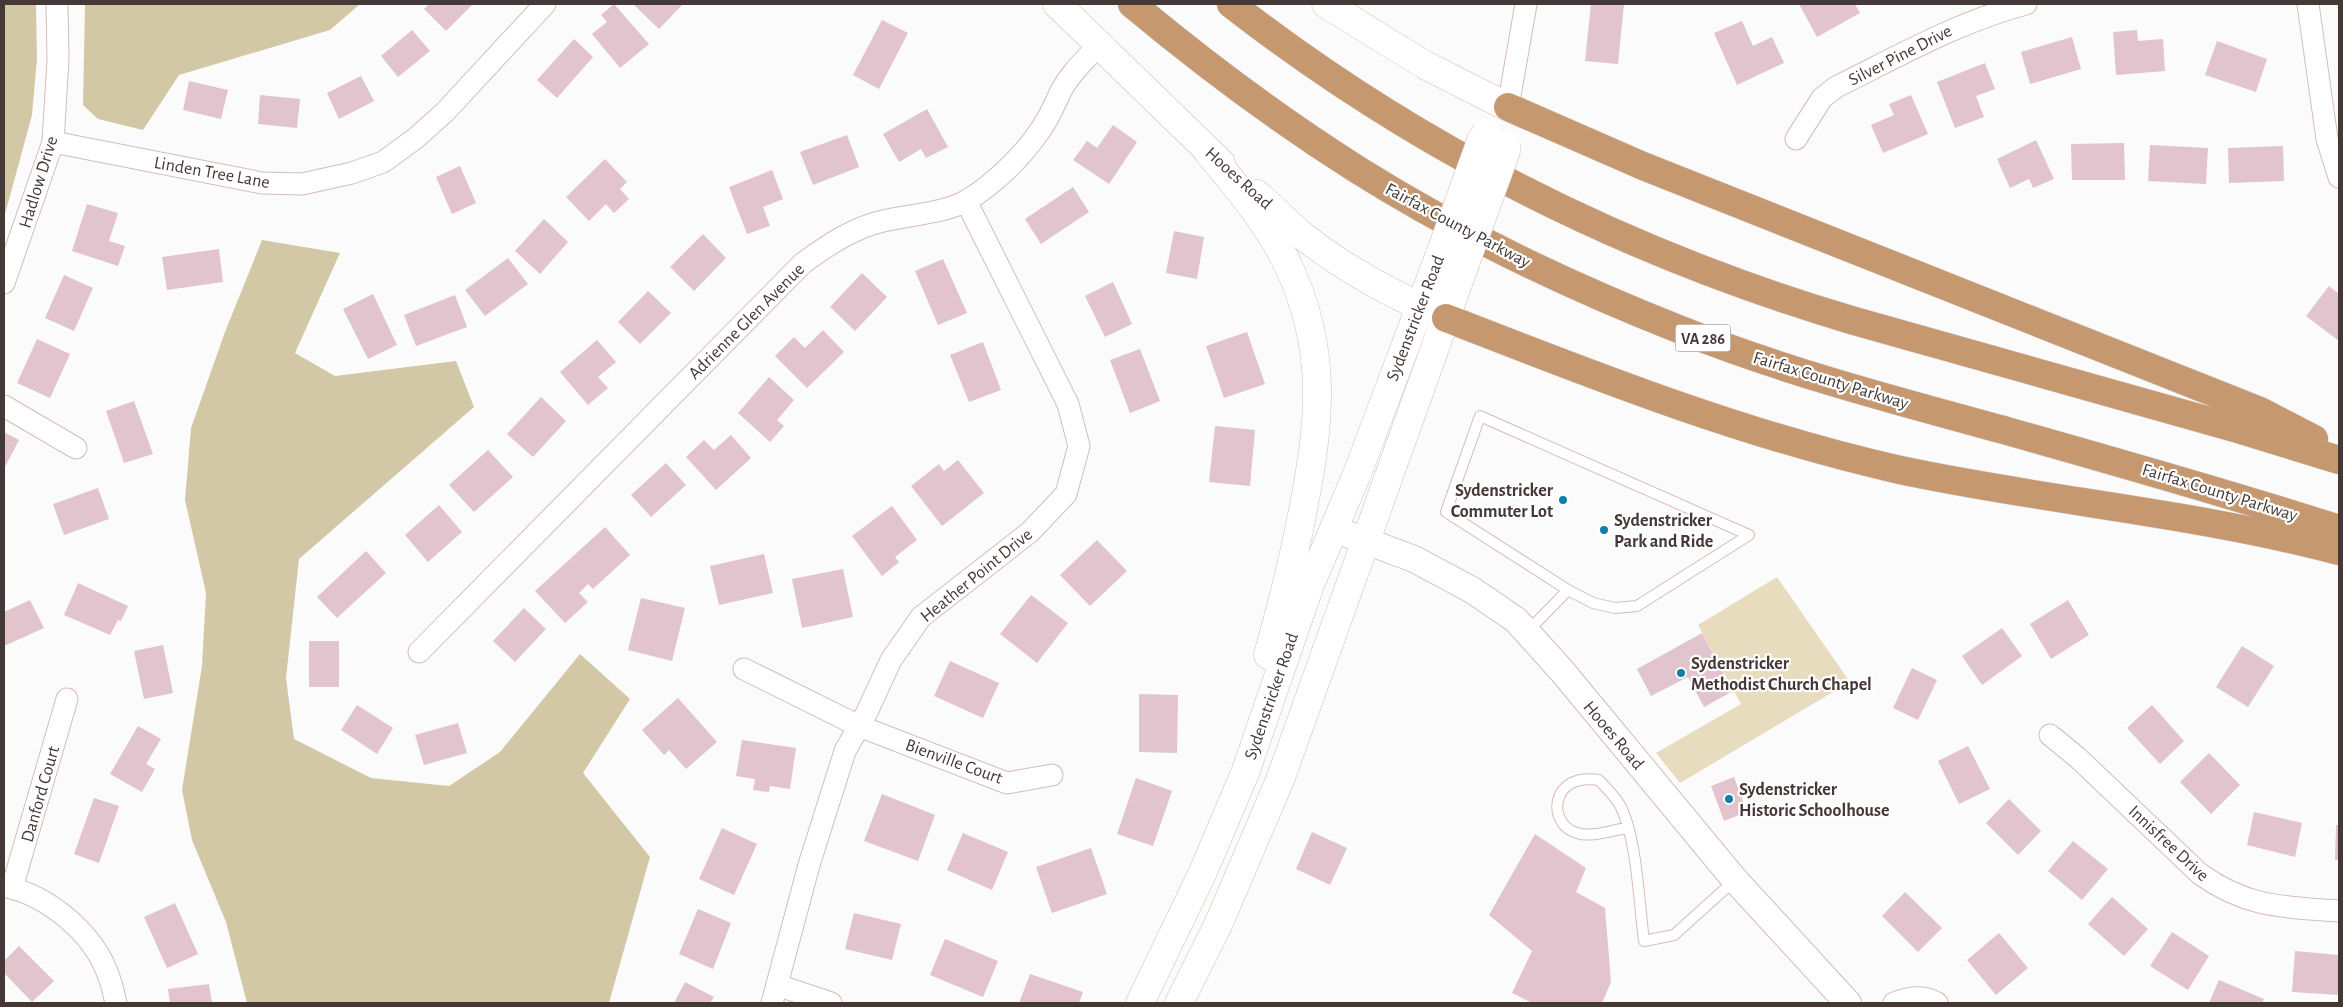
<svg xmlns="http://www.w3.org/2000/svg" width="2343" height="1007" font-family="'Alegreya Sans',sans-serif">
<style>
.green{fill:#e7ddbe}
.forest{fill:#d3c8a5}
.building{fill:#e1c4cd}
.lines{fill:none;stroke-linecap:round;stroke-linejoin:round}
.service-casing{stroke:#d9bbb7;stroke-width:12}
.minor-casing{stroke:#d9bbb7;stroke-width:23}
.tertiary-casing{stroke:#d9bbb7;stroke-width:28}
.secondary-casing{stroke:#d9bbb7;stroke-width:29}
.trunk-casing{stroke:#dad7d7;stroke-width:29}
.service{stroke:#fff;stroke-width:10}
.minor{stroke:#fff;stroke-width:21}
.tertiary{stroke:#fff;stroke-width:26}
.secondary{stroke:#fff;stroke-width:28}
.trunk{stroke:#c69870;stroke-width:28}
.secondary-bridge-casing{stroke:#d9bbb7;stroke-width:29;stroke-linecap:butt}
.secondary-bridge{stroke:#fff;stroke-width:28}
.poi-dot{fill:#1080a8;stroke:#fff;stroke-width:2}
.labels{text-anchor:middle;stroke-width:4.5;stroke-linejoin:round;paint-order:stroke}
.shield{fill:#fff;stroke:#7d7473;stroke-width:1}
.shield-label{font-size:16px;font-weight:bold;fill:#453937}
.street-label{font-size:18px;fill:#453937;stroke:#fff}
.poi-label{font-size:18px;font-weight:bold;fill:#453937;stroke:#fff;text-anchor:start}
</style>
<rect width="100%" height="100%" fill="#fbfbfb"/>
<polygon class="green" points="1777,577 1850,682 1680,783 1656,753 1741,704 1698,625"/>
<g class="forest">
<polygon points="4,4 36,4 37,59 32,115 4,218"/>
<polygon points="85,4 360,4 330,30 179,75 143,130 98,119 83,105"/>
<polygon points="262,240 340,253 295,353 335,376 456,361 474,407 299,559 286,678 294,739 371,778 449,786 500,752 580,654 630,699 583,773 650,857 609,1003 247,1003 226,922 192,840 182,790 202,666 206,593 185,500 191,428 225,332"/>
</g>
<g class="building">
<polygon points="429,4 473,4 446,31 424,9"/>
<polygon points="614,4 649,44 620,68 592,34 607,22 601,15"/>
<polygon points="633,4 683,4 659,29"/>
<polygon points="1591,4 1624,4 1618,64 1585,61"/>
<polygon points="1799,4 1855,4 1860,13 1817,37"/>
<polygon points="882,20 908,33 879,89 853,75"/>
<polygon points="1742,21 1753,46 1772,37 1784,63 1737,85 1714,33"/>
<polygon points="412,30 430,51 398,77 381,56"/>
<polygon points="2137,30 2138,41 2163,39 2165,71 2116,75 2113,32"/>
<polygon points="2072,37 2081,69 2030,84 2021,52"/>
<polygon points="574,39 593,57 557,98 537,80"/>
<polygon points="2217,41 2267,59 2256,92 2205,75"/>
<polygon points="1985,63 1995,89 1976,96 1984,117 1955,128 1937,82"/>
<polygon points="361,76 374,101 339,119 327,93"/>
<polygon points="189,81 228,90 221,119 183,110"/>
<polygon points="260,95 300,99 297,128 258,124"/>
<polygon points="1911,95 1928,134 1883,153 1871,125 1894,115 1889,104"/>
<polygon points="927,109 948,147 926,158 921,149 899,162 883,134"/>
<polygon points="1113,125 1137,142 1109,184 1073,160 1087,141 1097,148"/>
<polygon points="847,135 859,167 813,185 800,152"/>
<polygon points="2036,140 2054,179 2033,188 2029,179 2010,188 1997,159"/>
<polygon points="2124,143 2125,180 2072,180 2071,144"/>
<polygon points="2150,145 2208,148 2206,184 2148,181"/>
<polygon points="2283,146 2284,181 2229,183 2228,148"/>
<polygon points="605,159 627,182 620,189 629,199 614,213 606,204 589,221 566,197"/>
<polygon points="460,166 476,203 452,214 436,177"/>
<polygon points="772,170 783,199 763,207 770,226 747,234 729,187"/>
<polygon points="1073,187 1089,212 1041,244 1025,219"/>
<polygon points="87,204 118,213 109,241 125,246 118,266 72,251"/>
<polygon points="544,219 568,242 540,274 515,251"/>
<polygon points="1174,231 1204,237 1197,279 1166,273"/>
<polygon points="703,234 726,258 694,291 670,267"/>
<polygon points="219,249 223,282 167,290 162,257"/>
<polygon points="508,258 528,284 485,316 465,290"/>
<polygon points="943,259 967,313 938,325 915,271"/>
<polygon points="862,273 887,297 855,331 830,307"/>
<polygon points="64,275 93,288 74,331 45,318"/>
<polygon points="1113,282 1132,324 1105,337 1085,296"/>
<polygon points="2329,286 2339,294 2339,341 2306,316"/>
<polygon points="648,291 671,313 640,344 618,322"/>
<polygon points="373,294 397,345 368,359 343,309"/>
<polygon points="455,295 467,327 416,346 404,315"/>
<polygon points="823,330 844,352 807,388 775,356 794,337 805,348"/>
<polygon points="1247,332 1265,384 1224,398 1206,346"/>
<polygon points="37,339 70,354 50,398 17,383"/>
<polygon points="597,340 616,362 598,377 608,388 588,405 560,372"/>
<polygon points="983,342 1001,390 969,402 950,355"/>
<polygon points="1140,349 1160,401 1130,413 1110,360"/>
<polygon points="769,377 794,400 777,420 784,426 770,442 738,413"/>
<polygon points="541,397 566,421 533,457 507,434"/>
<polygon points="134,401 153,454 124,463 106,411"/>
<polygon points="1215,426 1255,430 1250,486 1209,482"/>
<polygon points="4,432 19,440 4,469"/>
<polygon points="731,435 751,458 716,490 686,457 704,440 714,450"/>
<polygon points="488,450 513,477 474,512 449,485"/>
<polygon points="958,460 984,493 942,526 911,486 939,464 944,471"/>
<polygon points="666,463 686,485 651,517 631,495"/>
<polygon points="98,488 109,519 64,535 53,504"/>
<polygon points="439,505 462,532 428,562 405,535"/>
<polygon points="892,506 917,540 895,557 899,562 882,576 852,536"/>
<polygon points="605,527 630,555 593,589 588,584 579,593 588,602 565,623 535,591"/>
<polygon points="1097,540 1127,571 1090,606 1060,575"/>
<polygon points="366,551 386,573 337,618 317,597"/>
<polygon points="764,554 773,593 719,605 710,566"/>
<polygon points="843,569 853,617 802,628 792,579"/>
<polygon points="78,583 128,606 121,621 118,620 110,635 64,615"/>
<polygon points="1031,595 1068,623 1037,663 1000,634"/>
<polygon points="641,598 685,608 672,661 628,650"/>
<polygon points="30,600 44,628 4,646 4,612"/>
<polygon points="2068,600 2089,635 2051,659 2030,624"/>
<polygon points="524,608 546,629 515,662 493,641"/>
<polygon points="2002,628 2022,656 1982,685 1962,656"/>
<polygon points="1702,633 1733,691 1704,707 1688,677 1651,696 1637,669"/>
<rect x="309" y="641" width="30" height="46"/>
<polygon points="163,645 173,693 144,699 134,651"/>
<polygon points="2242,646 2274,666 2248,707 2216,687"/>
<polygon points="950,661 999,683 983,718 934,696"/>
<polygon points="1912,668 1937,680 1918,720 1893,708"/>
<polygon points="1139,694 1178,695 1177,753 1139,752"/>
<polygon points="678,698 717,742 686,769 669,750 664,755 642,730"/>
<polygon points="357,705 393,728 377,754 341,730"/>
<polygon points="2152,705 2184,741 2160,764 2127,728"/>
<polygon points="458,723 467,753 424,765 415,735"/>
<polygon points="138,726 161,739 146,764 155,769 142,792 110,774"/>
<polygon points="742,740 796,748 790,789 770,786 769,792 753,790 755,779 736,776"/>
<polygon points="1968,746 1990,789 1959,804 1938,761"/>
<polygon points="2209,753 2240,785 2211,814 2180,782"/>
<polygon points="1734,777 1747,812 1724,821 1711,786"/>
<polygon points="1136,778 1172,791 1153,846 1117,834"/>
<polygon points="882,794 935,815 918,861 864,841"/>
<polygon points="94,798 119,806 99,863 74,854"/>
<polygon points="2009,799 2041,831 2018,855 1986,823"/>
<polygon points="2254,812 2302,823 2295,857 2247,845"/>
<polygon points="2336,825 2339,825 2339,860 2335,860"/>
<polygon points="722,828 757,844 734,895 699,879"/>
<polygon points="1312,832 1347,848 1330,885 1296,869"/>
<polygon points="963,833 1008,852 992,890 947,870"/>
<polygon points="1535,834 1586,868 1576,892 1605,908 1611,982 1602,1003 1532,1003 1512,993 1532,951 1489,915"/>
<polygon points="2073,841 2108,869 2082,900 2048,871"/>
<polygon points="1091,848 1107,894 1052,913 1036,867"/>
<polygon points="1905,892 1942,928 1918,952 1882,916"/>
<polygon points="2112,897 2148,929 2124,956 2088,924"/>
<polygon points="175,903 198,954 167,968 144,917"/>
<polygon points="698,909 731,923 713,969 679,954"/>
<polygon points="854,913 901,924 892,960 845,949"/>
<polygon points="2172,932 2209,956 2188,990 2150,966"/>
<polygon points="1999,933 2028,968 1996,995 1967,960"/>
<polygon points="945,939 998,961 983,997 930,975"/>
<polygon points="19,946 54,981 32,1002 4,973 4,961"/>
<polygon points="2295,951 2339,955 2339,995 2292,992"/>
<polygon points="1030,974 1083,992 1079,1003 1019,1003"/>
<polygon points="2219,980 2264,999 2262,1003 2209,1003"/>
<polygon points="685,982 714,997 710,1003 674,1003"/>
<polygon points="209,984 212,1003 170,1003 168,989"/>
</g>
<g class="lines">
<g class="service-casing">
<g id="service">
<polyline points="1528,631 1568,590 1593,603 1615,608 1637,606 1749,535 1480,416 1446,512 1568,590"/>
<path d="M1627 828C1612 830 1591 838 1577 833 1547 825 1549 772 1599 780 1606 788 1616 797 1621 807 1637 840 1639 903 1644 941L1674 935 1735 880"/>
</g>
</g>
<g class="minor-casing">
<g id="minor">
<polyline points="2308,4 2327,139 2339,177"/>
<polyline points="1508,107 1526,4"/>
<path d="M1796 139 1822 98 1836 87C1899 56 1958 22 2026 4"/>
<polyline points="53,142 262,183 302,184 352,173 383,162 416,138 445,112 545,4"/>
<polyline points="4,283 53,142 58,60 57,4"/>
<polyline points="4,406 76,448"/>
<path d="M419 652 803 263C828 245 853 228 883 221 908 215 946 213 968 200 995 183 1021 158 1039 132 1049 119 1055 103 1062 89 1072 71 1086 59 1099 45"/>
<polyline points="744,669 859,726 1007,783 1052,775"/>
<path d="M2050 735 2078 758 2200 874C2248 908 2284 907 2339 911"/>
<path d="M4 886C49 896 94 933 109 977 112 985 114 995 116 1003"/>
<polyline points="12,888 67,699"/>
<polyline points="777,985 831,1003"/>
<polyline points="772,1003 809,865 845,751 867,712 891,660 921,617 1030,532 1066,494 1079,446 1068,404 966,201"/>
<path d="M1894 1003C1908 998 1923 994 1937 1003"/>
</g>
</g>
<g class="tertiary-casing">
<polyline id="tertiary" points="1334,529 1414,559 1472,590 1516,620 1562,671 1735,880 1848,1003"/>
</g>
<g class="secondary-casing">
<g id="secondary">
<polyline points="1057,4 1221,163"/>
<polyline points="1326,4 1425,65 1508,107"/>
<path d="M1208 152C1237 187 1267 222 1287 263 1329 350 1320 424 1302 515 1293 562 1281 608 1268 655"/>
<path d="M1257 194C1273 208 1287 223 1303 236 1343 268 1388 292 1434 313"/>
<polyline points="1140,1003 1203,872 1245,773 1310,585 1357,474 1440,254"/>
<polyline points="1179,1003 1218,925 1280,780 1464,267"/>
</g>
</g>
<g class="trunk-casing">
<g id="trunk">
<path d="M1132 4C1204 64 1279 120 1358 170 1460 234 1569 286 1681 330 1784 371 1893 400 2000 429 2113 461 2227 493 2339 529"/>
<path d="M1231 4C1416 148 1626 253 1851 320L2238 429 2339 460"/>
<polyline points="1508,107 1643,166 2260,411 2314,439"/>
<path d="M1446 318C1595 376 1744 435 1900 470 2046 501 2196 513 2339 551"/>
</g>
</g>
<use href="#service" class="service"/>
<use href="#minor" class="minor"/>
<use href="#tertiary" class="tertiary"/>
<use href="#secondary" class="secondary"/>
<use href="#trunk" class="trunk"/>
<g class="secondary-bridge-casing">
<g id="secondary-bridge">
<polyline points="1440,254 1481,141 1486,133"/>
<polyline points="1464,267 1506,151 1506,145"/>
</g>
</g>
<use href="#secondary-bridge" class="secondary-bridge"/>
</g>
<g class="poi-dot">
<circle cx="1563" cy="500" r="5"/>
<circle cx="1604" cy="530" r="5"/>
<circle cx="1681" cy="673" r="5"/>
<circle cx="1729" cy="799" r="5"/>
</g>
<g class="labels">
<rect class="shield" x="1675.5" y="324.5" width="55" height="27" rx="4"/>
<g class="shield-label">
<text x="1703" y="344">VA 286</text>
</g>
<g class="street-label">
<text transform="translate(1900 55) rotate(-27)" y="6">Silver Pine Drive</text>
<text transform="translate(212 172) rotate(10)" y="6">Linden Tree Lane</text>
<text transform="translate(1239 178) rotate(42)" y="6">Hooes Road</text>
<text transform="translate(38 182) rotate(-73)" y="6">Hadlow Drive</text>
<text transform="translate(1458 225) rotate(28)" y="6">Fairfax County Parkway</text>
<text transform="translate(1415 318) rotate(-69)" y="6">Sydenstricker Road</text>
<text transform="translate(746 321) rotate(-45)" y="6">Adrienne Glen Avenue</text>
<text transform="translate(1831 380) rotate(17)" y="6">Fairfax County Parkway</text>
<text transform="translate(2220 492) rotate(17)" y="6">Fairfax County Parkway</text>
<text transform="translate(976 575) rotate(-39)" y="6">Heather Point Drive</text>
<text transform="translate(1271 696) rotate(-71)" y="6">Sydenstricker Road</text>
<text transform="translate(1614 735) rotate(50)" y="6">Hooes Road</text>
<text transform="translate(954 761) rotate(20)" y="6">Bienville Court</text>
<text transform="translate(40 794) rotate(-74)" y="6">Danford Court</text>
<text transform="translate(2169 843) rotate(43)" y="6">Innisfree Drive</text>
</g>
<g class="poi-label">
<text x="1553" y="496" text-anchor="end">Sydenstricker<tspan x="1553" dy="21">Commuter Lot</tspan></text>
<text x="1614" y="526">Sydenstricker<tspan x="1614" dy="21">Park and Ride</tspan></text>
<text x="1691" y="669">Sydenstricker<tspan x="1691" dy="21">Methodist Church Chapel</tspan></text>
<text x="1739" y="795">Sydenstricker<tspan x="1739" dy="21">Historic Schoolhouse</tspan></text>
</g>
</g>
<rect width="2343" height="1007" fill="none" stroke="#453937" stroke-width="10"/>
</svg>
